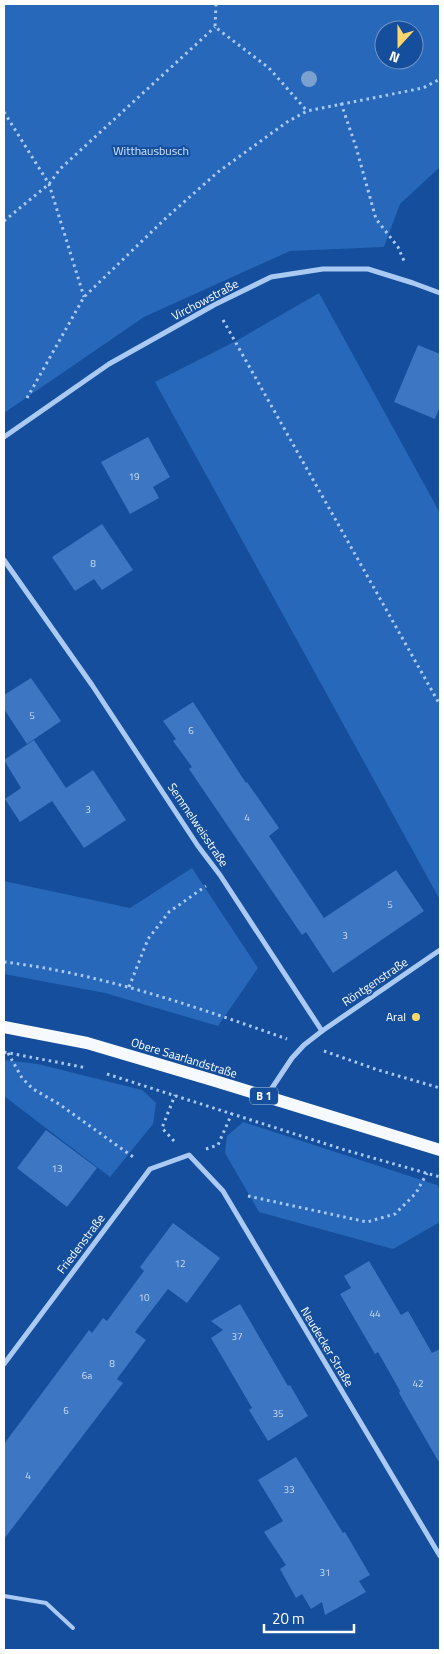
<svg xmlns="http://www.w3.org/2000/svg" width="444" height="1654" font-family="'Titillium Web',sans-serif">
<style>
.green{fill:#2768ba;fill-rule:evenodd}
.building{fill:#3d77c3}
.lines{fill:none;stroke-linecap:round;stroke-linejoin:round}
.path{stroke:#aacaf3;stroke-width:3;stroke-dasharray:2.5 4;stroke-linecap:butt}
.service{stroke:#aacaf3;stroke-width:4}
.minor{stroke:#aacaf3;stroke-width:5}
.primary{stroke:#f6faff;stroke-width:12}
.tree{fill:#7ca1d1}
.poi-dot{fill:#ffd66c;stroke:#144e9c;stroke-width:2}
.labels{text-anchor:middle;stroke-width:4;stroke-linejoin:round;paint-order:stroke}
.number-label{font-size:10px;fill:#ceddf0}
.shield{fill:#144e9c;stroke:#b8cae1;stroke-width:1}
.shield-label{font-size:11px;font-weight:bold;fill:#fff}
.park-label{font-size:12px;fill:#d2e5fd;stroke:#144e9c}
.street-label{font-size:12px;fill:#fff;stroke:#144e9c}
.poi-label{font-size:12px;fill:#fff;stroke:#144e9c;text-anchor:end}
</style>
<rect width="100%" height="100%" fill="#144e9c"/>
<g class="green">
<path d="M4 4H440V167L400 204 384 247 290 251 144 317 4 413ZM384 30H414V60H384Z"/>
<polygon points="319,293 440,513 440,900 155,382 236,341"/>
<polygon points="192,868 258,968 218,1026 105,993 4,974 4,881 130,908"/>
<polygon points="4,1060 38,1064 142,1090 156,1103 153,1124 110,1177 4,1096"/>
<polygon points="243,1122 437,1185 440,1190 440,1222 393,1249 259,1212 225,1153 227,1136"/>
</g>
<g class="building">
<polygon points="418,345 440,354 440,406 435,419 394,402"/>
<polygon points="148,437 170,477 153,487 159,498 130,514 101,462"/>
<polygon points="102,524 133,570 102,590 94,579 75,591 52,557"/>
<polygon points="31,678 61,721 27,744 4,709 4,695"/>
<polygon points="193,702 246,783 247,782 279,828 269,836 324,918 396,870 424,911 333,973 306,932 302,935 189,769 192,767 173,741 176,739 163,721"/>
<polygon points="34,740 66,788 93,770 126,820 84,848 52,801 20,822 5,799 21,788 4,760"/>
<polygon points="46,1130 97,1168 67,1207 17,1168"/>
<polygon points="173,1223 220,1258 187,1303 168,1289 135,1332 146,1340 117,1379 123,1383 4,1539 4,1444 89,1330 92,1333 103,1318 107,1321 144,1271 140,1267"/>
<polygon points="369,1261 401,1315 408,1311 432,1353 440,1349 440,1464 399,1393 400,1391 378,1352 375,1354 340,1294 351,1288 344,1276"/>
<polygon points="240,1304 288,1386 290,1385 308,1416 268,1441 249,1410 252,1408 211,1338 223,1330 211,1321"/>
<polygon points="296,1457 343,1533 345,1532 370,1575 359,1581 366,1592 325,1615 322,1602 311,1609 302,1594 296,1598 280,1569 286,1565 264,1532 283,1521 258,1480"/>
</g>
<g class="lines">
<g class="path">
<polyline points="216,4 215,27 269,68 307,111"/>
<polyline points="341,103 356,147 376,219 398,247 404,261"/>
<polyline points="4,112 49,184 84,297"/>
<polyline points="4,221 49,184 60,169 215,27"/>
<polyline points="223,320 440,705"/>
<polyline points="27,398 84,297 167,217 218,172 287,122 307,111 423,88 440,79"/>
<path d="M4 962C99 973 197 1007 287 1039"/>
<polyline points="129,987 148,939 169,912 206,886"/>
<polyline points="324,1051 378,1070 440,1088"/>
<polyline points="4,1052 87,1068"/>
<polyline points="8,1053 22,1078 33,1089 59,1104 136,1159"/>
<polyline points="107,1074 345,1150 440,1177"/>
<polyline points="174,1141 162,1128 175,1095"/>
<polyline points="206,1149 218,1145 232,1113"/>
<polyline points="248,1196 367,1222 395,1214 416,1193 427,1173"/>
</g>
<polyline class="service" points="4,1596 46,1603 73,1628"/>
<g class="minor">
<polyline points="4,437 109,364 214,305 271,277 323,269 368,269 413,283 440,293"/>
<polyline points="4,560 92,685 198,846 220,875 322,1031 304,1045 292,1058 266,1097"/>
<polyline points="322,1031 440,950"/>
<polyline points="4,1364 150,1169 189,1155 223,1191 440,1556"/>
</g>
<polyline class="primary" points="4,1027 87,1043 212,1080 440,1150"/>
</g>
<circle class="tree" cx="309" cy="79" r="8"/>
<circle class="poi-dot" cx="416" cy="1017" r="5"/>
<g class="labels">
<g class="number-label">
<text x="134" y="480">19</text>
<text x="93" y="567">8</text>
<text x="32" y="719">5</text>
<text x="191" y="734">6</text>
<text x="88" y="813">3</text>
<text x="247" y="821">4</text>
<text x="390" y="908">5</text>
<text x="345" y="939">3</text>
<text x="57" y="1172">13</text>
<text x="180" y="1267">12</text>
<text x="144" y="1301">10</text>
<text x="375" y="1317">44</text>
<text x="237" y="1340">37</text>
<text x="112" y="1367">8</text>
<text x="87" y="1379">6a</text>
<text x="418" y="1387">42</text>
<text x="66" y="1414">6</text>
<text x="278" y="1417">35</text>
<text x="28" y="1479">4</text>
<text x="289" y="1493">33</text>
<text x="325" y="1576">31</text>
</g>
<rect class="shield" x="250" y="1087.5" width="28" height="17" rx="4"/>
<g class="shield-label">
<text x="264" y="1100">B 1</text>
</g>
<g class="park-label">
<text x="151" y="155">Witthausbusch</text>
</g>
<g class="street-label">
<text transform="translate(205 300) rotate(-28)" y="4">Virchowstraße</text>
<text transform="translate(198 825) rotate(56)" y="4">Semmelweisstraße</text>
<text transform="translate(375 982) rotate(-34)" y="4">Röntgenstraße</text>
<text transform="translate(184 1058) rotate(17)" y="4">Obere Saarlandstraße</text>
<text transform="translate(81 1244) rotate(-53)" y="4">Friedenstraße</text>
<text transform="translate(327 1347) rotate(59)" y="4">Neudecker Straße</text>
</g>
<g class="poi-label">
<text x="406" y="1021">Aral</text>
</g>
</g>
<rect width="444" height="1654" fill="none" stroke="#ffffff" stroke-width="10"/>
<g transform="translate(399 45) rotate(201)"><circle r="24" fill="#144e9c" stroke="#7295c4"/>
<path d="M0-4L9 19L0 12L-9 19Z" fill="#ffd66c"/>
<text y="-8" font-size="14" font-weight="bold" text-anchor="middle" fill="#ffffff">N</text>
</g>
<path d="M264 1624v8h90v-8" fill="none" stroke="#ffffff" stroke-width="2.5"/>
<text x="272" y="1624" font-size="15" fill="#ffffff" stroke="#144e9c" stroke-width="4" paint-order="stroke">20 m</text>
</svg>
